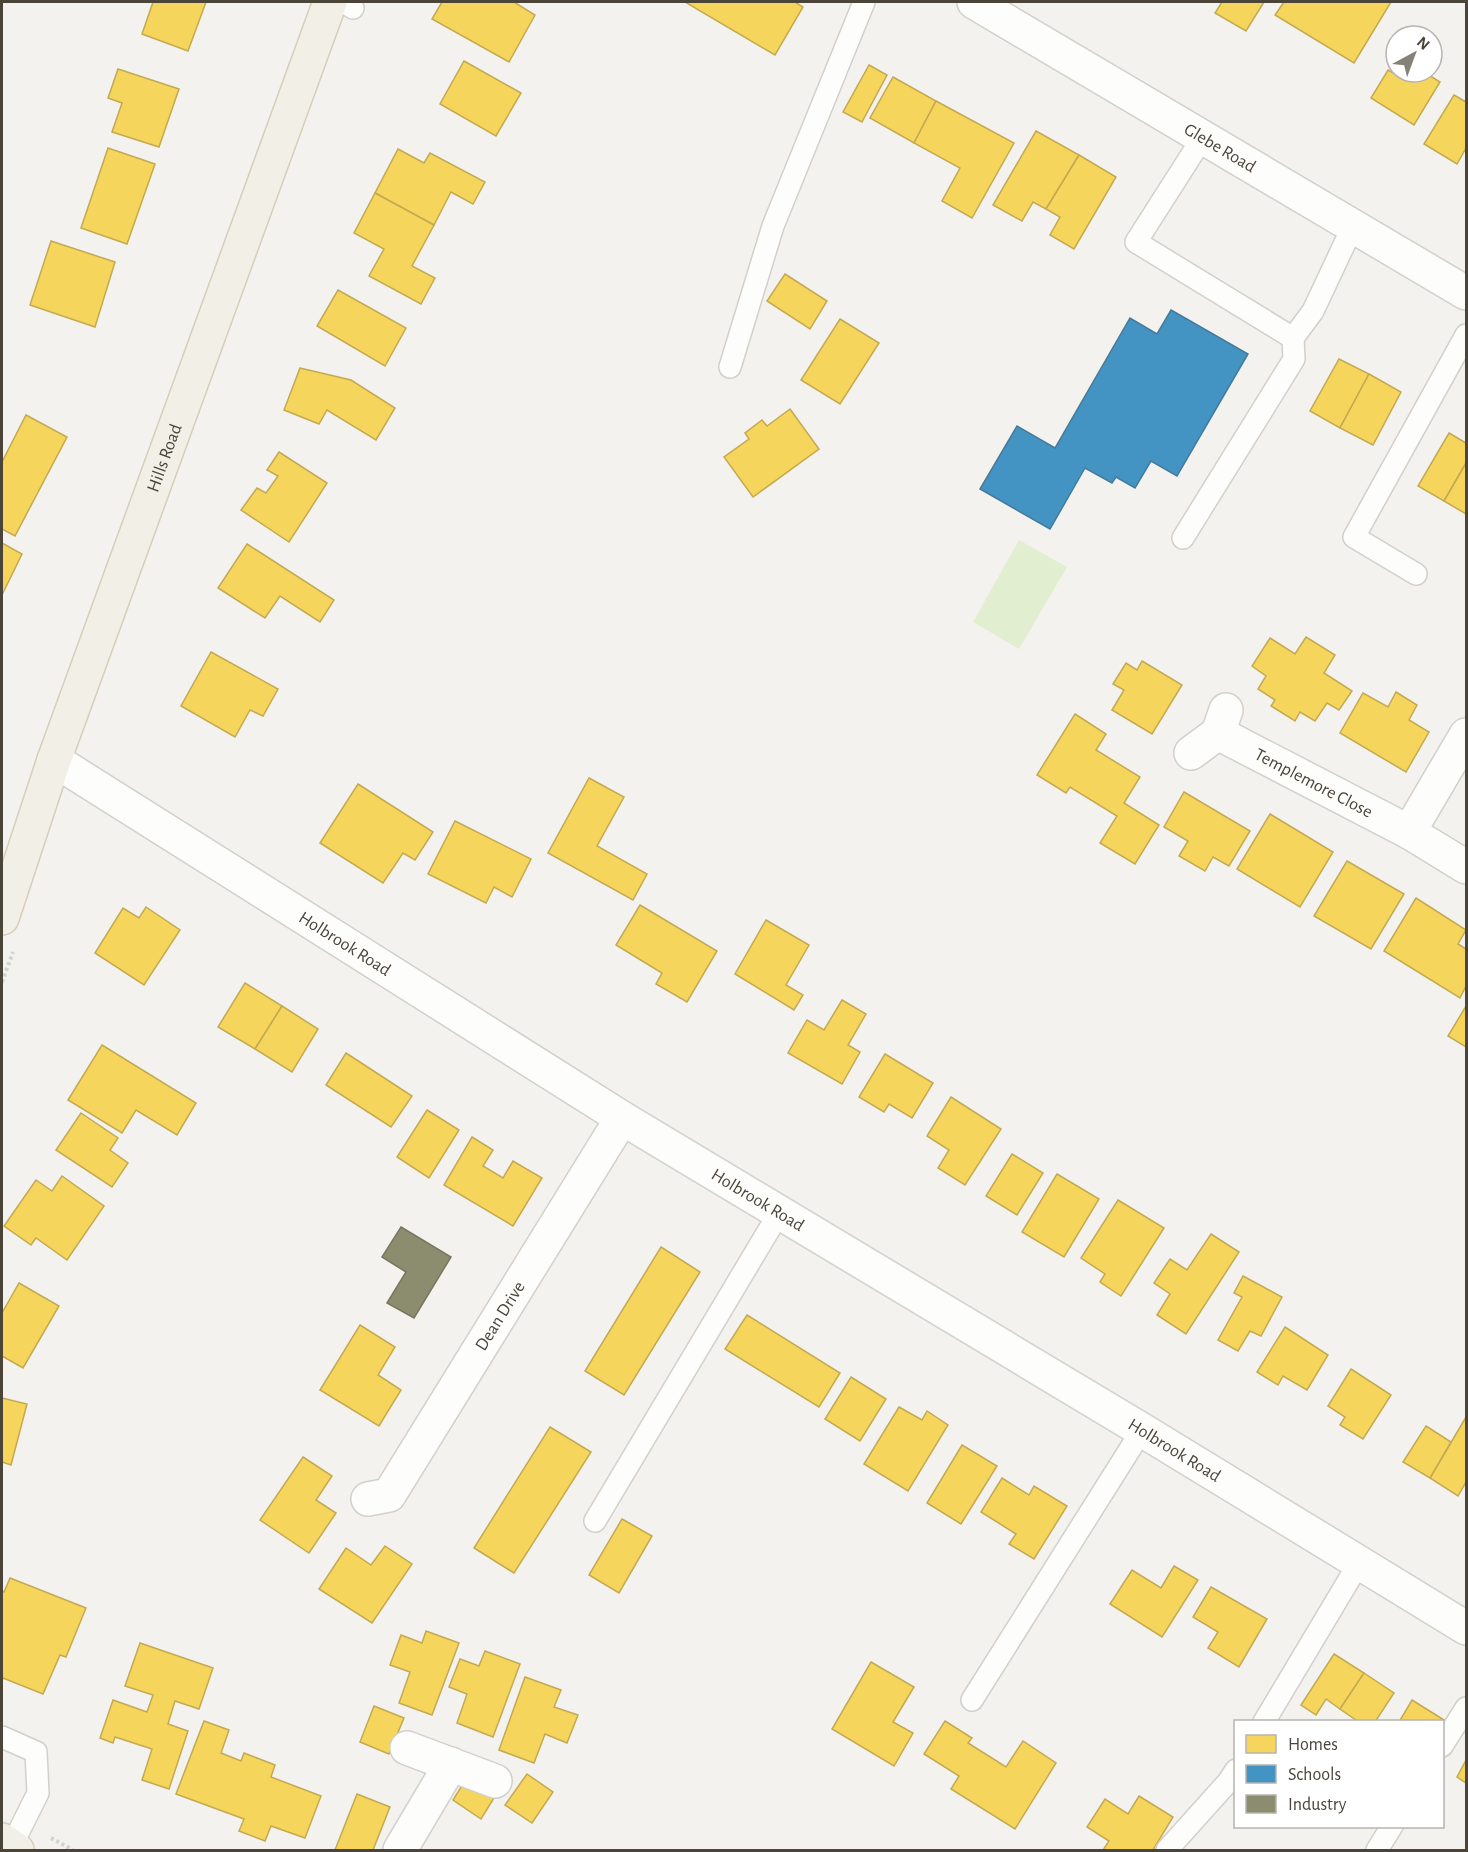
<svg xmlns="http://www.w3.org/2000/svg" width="1468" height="1852" font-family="'Alegreya Sans',sans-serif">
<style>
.green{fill:#e1eecf}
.homes{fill:#f6d55c;stroke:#c3aa52;stroke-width:1.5}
.schools{fill:#4393c3;stroke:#457b9a;stroke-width:1.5}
.industry{fill:#8c8c6e;stroke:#78765e;stroke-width:1.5}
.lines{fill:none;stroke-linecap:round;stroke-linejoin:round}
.service-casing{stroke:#d2d0cb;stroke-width:24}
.minor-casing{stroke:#d2d0cb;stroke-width:36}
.primary-casing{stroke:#d6cebb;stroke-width:36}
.path{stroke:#d3d2cc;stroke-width:4;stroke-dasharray:3 3;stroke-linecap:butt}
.service{stroke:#fdfdfc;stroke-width:21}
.minor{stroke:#fdfdfc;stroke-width:33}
.primary{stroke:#f2efe6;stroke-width:33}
.labels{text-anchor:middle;stroke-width:6;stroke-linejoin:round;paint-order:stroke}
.street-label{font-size:18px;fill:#4b4439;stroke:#fff}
</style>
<rect width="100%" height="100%" fill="#f4f2ee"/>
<polygon class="green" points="1019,540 1067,567 1019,649 973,622"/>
<g class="homes">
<polygon points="153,2 206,2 188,51 142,34"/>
<polygon points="442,2 514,2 535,15 509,62 432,19"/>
<polygon points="685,2 795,2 803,7 775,55"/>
<polygon points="1222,2 1264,2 1246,31 1215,13"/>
<polygon points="1284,2 1391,2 1354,63 1275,15"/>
<polygon points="464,61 521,93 496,136 440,104"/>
<polygon points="869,65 887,75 862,122 843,112"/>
<polygon points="118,69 179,89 159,147 112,132 122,103 108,98"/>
<polygon points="1388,70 1404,79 1408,72 1424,72 1440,82 1414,125 1371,98"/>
<polygon points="893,77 936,101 914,143 870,118"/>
<polygon points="1454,95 1466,102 1466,148 1457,164 1424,144"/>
<polygon points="936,101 1014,143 972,218 942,201 960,168 914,143"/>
<polygon points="1036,131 1079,155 1046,209 1033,202 1022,221 993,205"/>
<polygon points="108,148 155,164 127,244 81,228"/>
<polygon points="398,149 424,163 430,153 485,182 473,204 451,192 434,225 375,193"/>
<polygon points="1079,155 1116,177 1074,249 1050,235 1060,217 1046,209"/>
<polygon points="375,193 434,225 412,266 435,278 421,304 369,276 384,249 354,233"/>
<polygon points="51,241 115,262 95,327 30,305"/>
<polygon points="785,274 827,301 810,329 767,301"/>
<polygon points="338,290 406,328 385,366 317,326"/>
<polygon points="840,319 879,343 840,404 801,380"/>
<polygon points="1339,359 1369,374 1340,428 1310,411"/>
<polygon points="300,368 351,380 395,408 376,440 327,410 319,424 284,410"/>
<polygon points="1369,374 1401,392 1373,445 1340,428"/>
<polygon points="790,409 819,449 753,497 724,457 749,439 745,433 762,420 767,426"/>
<polygon points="26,415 67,437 15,536 2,529 2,462"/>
<polygon points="1449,433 1466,443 1466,463 1444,501 1418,486"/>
<polygon points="279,452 327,483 289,542 241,510 257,488 266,493 278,476 267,470"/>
<polygon points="1466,463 1466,514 1444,501"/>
<polygon points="2,543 22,554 2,595"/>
<polygon points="247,544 334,600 320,622 280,596 265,618 218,588"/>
<polygon points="1306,637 1335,655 1324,673 1352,691 1339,710 1327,703 1315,721 1300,712 1295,721 1271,706 1275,700 1258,689 1266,676 1252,666 1270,638 1295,654"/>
<polygon points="211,652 278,689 263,716 250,710 235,737 181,706"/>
<polygon points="1142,661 1182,685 1152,734 1112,710 1124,690 1113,684 1126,663 1137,670"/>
<polygon points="1396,692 1417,705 1409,720 1429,732 1406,772 1340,733 1363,693 1388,707"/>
<polygon points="1075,714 1106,734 1096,750 1140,777 1124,803 1159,825 1135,864 1100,843 1117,816 1070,787 1066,793 1037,775"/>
<polygon points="589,778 624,797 597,846 647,874 633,900 548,853"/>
<polygon points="358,784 433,832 415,860 403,853 383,883 320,843"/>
<polygon points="1184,792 1250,831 1229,866 1213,857 1205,871 1179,856 1188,841 1164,827"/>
<polygon points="1270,814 1333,852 1300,907 1237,869"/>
<polygon points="455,821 531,859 512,897 494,887 486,903 428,874"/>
<polygon points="1347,861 1404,894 1371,949 1314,916"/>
<polygon points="1416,898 1466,930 1458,944 1466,949 1466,986 1460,998 1384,951"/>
<polygon points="640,905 717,951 687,1002 656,984 662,973 616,945"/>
<polygon points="146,907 180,930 144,985 95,953 123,908 139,918"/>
<polygon points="766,920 809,945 786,985 803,995 794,1010 735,974"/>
<polygon points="245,983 282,1006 255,1049 218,1027"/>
<polygon points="842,1000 866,1014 848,1045 860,1052 842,1084 788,1053 807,1020 824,1030"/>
<polygon points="282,1006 318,1029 292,1072 255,1049"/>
<polygon points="1466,1006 1466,1047 1448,1036"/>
<polygon points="102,1045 196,1103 177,1135 136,1110 122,1133 68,1100"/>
<polygon points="346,1053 412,1096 391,1127 326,1085"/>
<polygon points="885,1054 933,1083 912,1118 889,1104 884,1112 859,1097"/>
<polygon points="951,1097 1001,1129 965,1185 938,1168 949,1150 927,1136"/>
<polygon points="427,1110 459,1130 429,1178 397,1157"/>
<polygon points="81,1113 118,1138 110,1150 128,1163 112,1187 56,1150"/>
<polygon points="472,1137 493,1150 483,1166 503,1178 513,1161 542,1178 513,1226 444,1185"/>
<polygon points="1012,1154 1043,1173 1017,1215 986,1196"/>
<polygon points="1057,1174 1099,1199 1064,1257 1022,1232"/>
<polygon points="62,1176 104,1206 67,1260 36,1238 31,1245 4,1226 36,1180 52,1191"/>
<polygon points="1118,1200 1164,1228 1121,1296 1100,1282 1105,1274 1081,1258"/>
<polygon points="1211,1234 1239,1252 1186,1334 1157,1315 1170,1294 1154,1283 1170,1259 1187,1270"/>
<polygon points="661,1247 700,1272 624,1395 585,1371"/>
<polygon points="1243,1276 1282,1297 1261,1336 1250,1331 1238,1351 1218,1340 1242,1297 1234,1293"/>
<polygon points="19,1283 59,1306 23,1368 2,1356 2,1313"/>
<polygon points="747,1315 840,1373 819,1407 725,1349"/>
<polygon points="360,1325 395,1347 378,1375 401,1390 379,1426 320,1390"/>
<polygon points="1285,1327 1328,1355 1307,1390 1283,1376 1278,1385 1257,1372"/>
<polygon points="1351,1369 1391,1395 1363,1439 1340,1425 1345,1417 1328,1406"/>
<polygon points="851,1377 886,1399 860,1441 825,1419"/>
<polygon points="2,1398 27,1404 11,1465 2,1462"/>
<polygon points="899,1407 922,1420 927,1411 948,1425 908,1491 864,1464"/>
<polygon points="1466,1417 1466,1482 1458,1496 1430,1478"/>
<polygon points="1426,1426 1451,1442 1430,1478 1403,1462"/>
<polygon points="550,1427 591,1452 514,1573 474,1548"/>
<polygon points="962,1445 997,1466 961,1524 927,1503"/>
<polygon points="303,1457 332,1476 316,1500 336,1513 309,1553 260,1520"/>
<polygon points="1002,1478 1029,1495 1034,1486 1067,1506 1034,1559 1009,1544 1016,1534 981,1512"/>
<polygon points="622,1519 652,1536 619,1593 589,1575"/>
<polygon points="385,1546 412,1564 372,1623 319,1589 346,1548 371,1565"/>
<polygon points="1174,1566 1198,1580 1162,1637 1110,1604 1132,1570 1161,1588"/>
<polygon points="10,1578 86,1608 66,1657 60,1655 43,1694 3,1678 2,1681 2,1591 4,1592"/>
<polygon points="1211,1587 1267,1619 1239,1667 1208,1648 1218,1632 1193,1617"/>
<polygon points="426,1631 459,1643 432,1715 399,1703 410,1672 390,1665 401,1635 422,1643"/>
<polygon points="140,1643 213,1668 199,1709 175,1701 168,1724 188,1731 169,1789 142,1780 152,1749 115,1737 113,1743 100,1738 113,1700 147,1712 153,1695 125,1686"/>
<polygon points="485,1651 520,1664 493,1737 457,1723 467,1694 449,1687 460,1659 479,1666"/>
<polygon points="1334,1654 1364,1673 1340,1709 1326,1699 1316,1715 1301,1705"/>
<polygon points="871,1662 914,1687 893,1722 913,1733 894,1766 832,1729"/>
<polygon points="1364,1673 1394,1693 1375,1722 1359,1722 1340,1709"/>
<polygon points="525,1677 561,1690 554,1707 578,1715 567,1743 545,1734 534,1763 499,1750"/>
<polygon points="1412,1700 1444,1720 1442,1722 1399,1722"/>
<polygon points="374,1706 404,1718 389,1754 360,1742"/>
<polygon points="204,1721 229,1730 221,1753 241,1761 244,1753 275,1765 271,1777 321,1796 305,1838 271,1826 265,1841 239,1831 244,1819 176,1794"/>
<polygon points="945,1721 972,1738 968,1743 1006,1767 1023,1741 1056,1763 1015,1829 951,1789 959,1776 924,1754"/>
<polygon points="1466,1760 1466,1783 1457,1777"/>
<polygon points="527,1774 553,1792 532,1823 505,1805"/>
<polygon points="466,1779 494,1798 481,1819 453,1800"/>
<polygon points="357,1794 390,1807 373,1850 335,1850"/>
<polygon points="1139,1796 1173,1817 1153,1850 1103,1850 1109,1841 1087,1827 1105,1799 1128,1814"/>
</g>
<polygon class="schools" points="1171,310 1248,354 1177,476 1151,461 1135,488 1116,477 1112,483 1085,468 1050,529 980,489 1017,426 1055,448 1130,318 1157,334"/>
<polygon class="industry" points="401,1227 451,1257 414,1318 387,1303 406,1272 382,1257"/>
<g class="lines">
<g class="service-casing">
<g id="service">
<polyline points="343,2 353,8"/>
<polyline points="1293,338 1313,311 1353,226"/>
<polyline points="730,367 773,226 864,2"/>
<polyline points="1183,538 1294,359 1293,338 1136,242 1203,137"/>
<polyline points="1416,574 1354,537 1466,335"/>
<polyline points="595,1521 779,1213"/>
<polyline points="972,1700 1142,1430"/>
<polyline points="1264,1722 1359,1563"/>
<polyline points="2,1737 36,1752 38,1793 11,1847"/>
<polyline points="1442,1746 1466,1708"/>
<polyline points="1167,1850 1228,1782 1236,1770"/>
<polyline points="1377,1850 1392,1826"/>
</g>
</g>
<g class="minor-casing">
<g id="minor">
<path id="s1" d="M974 2 1466 293"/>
<path id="s2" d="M1218 733 1409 832 1466 735"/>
<polyline points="1191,753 1218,733 1226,710"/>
<path id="s3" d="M54 760 622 1118 1142 1430 1466 1628"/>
<polyline points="1409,832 1466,867"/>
<path id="s4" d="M368 1499 389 1495 622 1118"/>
<polyline points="407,1748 495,1781"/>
<polyline points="400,1850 451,1764"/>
</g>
</g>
<g class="primary-casing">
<g id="primary">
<path id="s5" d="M2 918 54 760 330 2"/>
<polyline points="2,1840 17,1850"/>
</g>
</g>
<g class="path">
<polyline points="2,982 13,952"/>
<polyline points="51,1838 73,1850"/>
</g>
<use href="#service" class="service"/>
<use href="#minor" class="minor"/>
<use href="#primary" class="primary"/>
</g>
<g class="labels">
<g class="street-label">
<text dy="6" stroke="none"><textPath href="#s1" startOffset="286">Glebe Road</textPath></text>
<text dy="6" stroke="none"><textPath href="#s5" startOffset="488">Hills Road</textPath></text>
<text dy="6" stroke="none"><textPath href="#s2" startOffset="108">Templemore Close</textPath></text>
<text dy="6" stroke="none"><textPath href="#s3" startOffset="344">Holbrook Road</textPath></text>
<text dy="6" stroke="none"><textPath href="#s3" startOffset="830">Holbrook Road</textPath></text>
<text dy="6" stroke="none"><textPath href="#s4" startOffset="232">Dean Drive</textPath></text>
<text dy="6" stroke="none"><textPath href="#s3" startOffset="1316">Holbrook Road</textPath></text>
</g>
</g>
<rect width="1468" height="1852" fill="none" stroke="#4b4439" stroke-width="6"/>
<rect x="1234" y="1720" width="210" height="108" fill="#ffffff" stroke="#b7b4b0" stroke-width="1.5"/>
<rect x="1246" y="1735" width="30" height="18" fill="#f6d55c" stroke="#b7b4b0" stroke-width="1.5"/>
<text x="1288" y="1750" font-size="18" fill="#4b4439">Homes</text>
<rect x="1246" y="1765" width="30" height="18" fill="#4393c3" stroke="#b7b4b0" stroke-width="1.5"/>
<text x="1288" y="1780" font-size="18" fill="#4b4439">Schools</text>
<rect x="1246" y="1795" width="30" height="18" fill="#8c8c6e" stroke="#b7b4b0" stroke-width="1.5"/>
<text x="1288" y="1810" font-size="18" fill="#4b4439">Industry</text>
<g transform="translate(1414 54) rotate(41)"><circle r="28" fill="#ffffff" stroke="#b7b4b0" stroke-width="1.5"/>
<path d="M0-4.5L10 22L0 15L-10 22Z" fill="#868178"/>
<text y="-9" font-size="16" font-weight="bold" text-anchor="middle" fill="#4b4439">N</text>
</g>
</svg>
